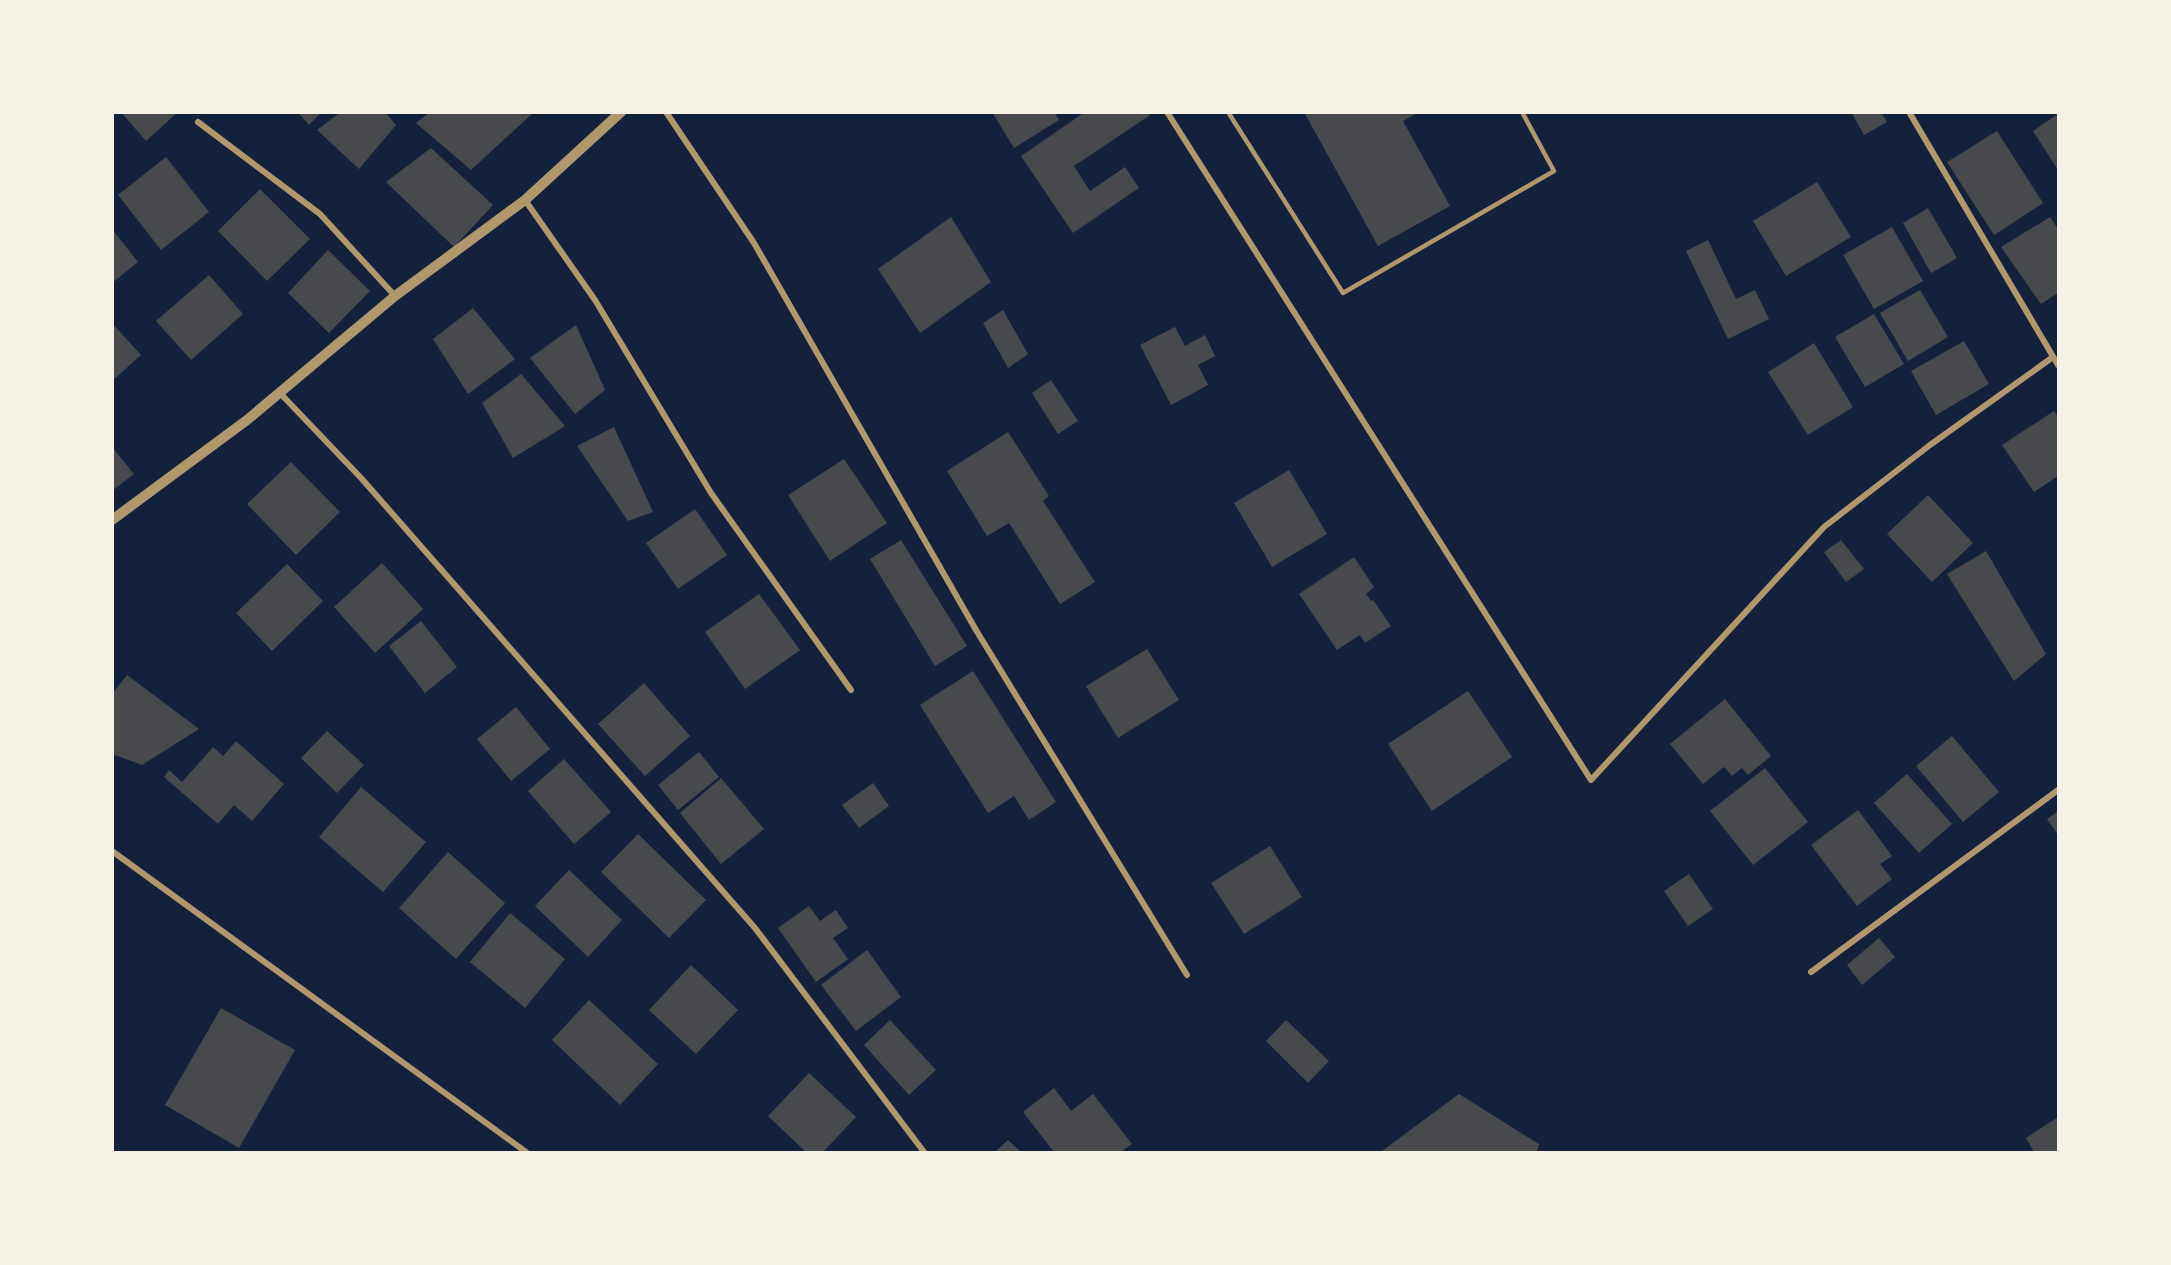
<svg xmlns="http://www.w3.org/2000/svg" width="2171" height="1265" font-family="'IBM Plex Sans',sans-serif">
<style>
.building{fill:#48494c}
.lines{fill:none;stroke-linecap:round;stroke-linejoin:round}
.service{stroke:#b1986c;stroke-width:4.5}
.minor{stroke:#b1986c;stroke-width:6}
.tertiary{stroke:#b1986c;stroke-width:10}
</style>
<rect width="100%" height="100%" fill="#14213d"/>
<g class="building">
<polygon points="121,112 178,112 146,141"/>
<polygon points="298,112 322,112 309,125"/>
<polygon points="341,112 385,112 396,125 359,169 317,130"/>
<polygon points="430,112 534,112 471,170 416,123"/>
<polygon points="992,112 1054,112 1059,120 1014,148"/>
<polygon points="1085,112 1149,112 1150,115 1074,166 1090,191 1125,167 1139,188 1073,233 1021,156"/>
<polygon points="1304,112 1419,112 1403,121 1450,206 1378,246"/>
<polygon points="1851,112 1881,112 1887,122 1864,135"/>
<polygon points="2058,114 2058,170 2033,131"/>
<polygon points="1997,131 2043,203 1994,235 1947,162"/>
<polygon points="431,148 493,205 454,247 386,182"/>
<polygon points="166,157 209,212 161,250 118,195"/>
<polygon points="1817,182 1851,237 1786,276 1753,221"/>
<polygon points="260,189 310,239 267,281 218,231"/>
<polygon points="1928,208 1957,258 1931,273 1903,223"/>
<polygon points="951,217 991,282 920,333 878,269"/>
<polygon points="2050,217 2058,229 2058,293 2041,304 2001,247"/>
<polygon points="1892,227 1923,281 1874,309 1843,255"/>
<polygon points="112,229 138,262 112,283"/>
<polygon points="1708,240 1736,299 1755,290 1769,319 1728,339 1686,251"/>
<polygon points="328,250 370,291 329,333 288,293"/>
<polygon points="209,275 243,314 191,360 156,321"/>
<polygon points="1920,290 1948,337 1908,361 1880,313"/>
<polygon points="473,308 515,359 468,394 433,339"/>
<polygon points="1003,310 1028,354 1008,368 983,323"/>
<polygon points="1874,314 1904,364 1865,387 1835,337"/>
<polygon points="112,323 141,355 112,381"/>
<polygon points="576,325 605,390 575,414 530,358"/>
<polygon points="1175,327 1185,346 1205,335 1215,356 1198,365 1208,385 1171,405 1140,345"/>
<polygon points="1964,341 1989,384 1936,415 1911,371"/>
<polygon points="1814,343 1853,407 1808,435 1768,372"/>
<polygon points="521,374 565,426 513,458 482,403"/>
<polygon points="1051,380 1078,421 1058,434 1032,393"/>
<polygon points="2054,411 2058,417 2058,476 2034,492 2002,445"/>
<polygon points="614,427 653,512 628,521 577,446"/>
<polygon points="1008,432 1049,496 1043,501 1095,582 1060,604 1009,523 987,536 947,471"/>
<polygon points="112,447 134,474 112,491"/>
<polygon points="844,459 887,523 830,561 788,495"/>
<polygon points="291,462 340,512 296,555 247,504"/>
<polygon points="1289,470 1327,534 1272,567 1234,503"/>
<polygon points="1928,495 1973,543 1932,582 1887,534"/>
<polygon points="695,509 727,555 678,589 646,543"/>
<polygon points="901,540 967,646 935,666 870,559"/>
<polygon points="1841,540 1864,569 1846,582 1824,552"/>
<polygon points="1986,551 2046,654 2014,681 1947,574"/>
<polygon points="1354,557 1374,587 1366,594 1371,601 1373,600 1391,626 1365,643 1360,635 1337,650 1299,594"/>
<polygon points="382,563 423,609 375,653 334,607"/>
<polygon points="287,564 323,601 272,651 236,613"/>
<polygon points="759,594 800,650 745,689 705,632"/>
<polygon points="421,621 457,667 425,693 389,646"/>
<polygon points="1147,649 1179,700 1118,738 1086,686"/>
<polygon points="973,671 1056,802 1029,820 1014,796 988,813 920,705"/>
<polygon points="127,675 199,729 142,765 112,754 112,694"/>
<polygon points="644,683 690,736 645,776 598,724"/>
<polygon points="1468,691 1512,757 1432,811 1388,744"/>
<polygon points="1725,699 1771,756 1748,775 1742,768 1732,776 1724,767 1703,784 1670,744"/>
<polygon points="516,707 550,749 511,781 477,739"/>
<polygon points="327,731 364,765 337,793 301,758"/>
<polygon points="1952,736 1999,792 1963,822 1916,766"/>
<polygon points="236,741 284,784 252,821 234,805 218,824 164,777 169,770 182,782 213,747 223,756"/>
<polygon points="699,752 719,777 678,810 658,785"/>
<polygon points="564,759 611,812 574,844 528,791"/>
<polygon points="1765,768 1808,822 1753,865 1710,811"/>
<polygon points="1907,774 1952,824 1919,853 1874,803"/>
<polygon points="721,778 764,829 721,864 680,813"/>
<polygon points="873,783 889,806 859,828 842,805"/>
<polygon points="361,787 426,842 383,892 319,837"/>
<polygon points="1858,810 1892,856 1880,864 1892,879 1857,906 1811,845"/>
<polygon points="2058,811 2058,835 2047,819"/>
<polygon points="638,834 706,900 669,938 601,872"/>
<polygon points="1270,846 1302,897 1244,934 1211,883"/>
<polygon points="448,852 505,903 456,959 399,908"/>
<polygon points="569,870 622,920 588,957 535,906"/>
<polygon points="1689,874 1713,909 1688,926 1664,891"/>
<polygon points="809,906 820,921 836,910 848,928 833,938 848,959 816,982 778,928"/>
<polygon points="510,913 565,959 525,1008 470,962"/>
<polygon points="1879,938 1895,957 1862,985 1847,965"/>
<polygon points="867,950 901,997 856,1031 821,985"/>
<polygon points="691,965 738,1010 696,1054 649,1010"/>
<polygon points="589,1000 658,1064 620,1105 552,1040"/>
<polygon points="221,1008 295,1050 239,1148 165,1105"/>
<polygon points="890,1020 936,1070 909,1095 864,1045"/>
<polygon points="1286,1020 1329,1061 1308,1083 1266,1041"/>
<polygon points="809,1073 856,1117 823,1152 806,1152 768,1116"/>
<polygon points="1054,1088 1071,1111 1093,1094 1132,1144 1121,1152 1054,1152 1023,1112"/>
<polygon points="1459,1094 1539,1144 1537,1152 1384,1152 1382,1151"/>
<polygon points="2058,1117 2058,1152 2034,1152 2026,1138"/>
<polygon points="1008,1140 1021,1152 995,1152"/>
</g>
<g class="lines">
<polyline class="service" points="1228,112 1343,293 1554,171 1522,112"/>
<g class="minor">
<polyline points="666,112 754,243 976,630 1187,975"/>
<polyline points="1167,112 1591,780 1824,527 1930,445 2053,357"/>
<polyline points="1909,112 2058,365"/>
<polyline points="198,122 320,214 395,296"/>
<polyline points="525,200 595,300 711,493 851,690"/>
<polyline points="279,392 362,479 755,928 924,1152"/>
<polyline points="112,851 526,1152"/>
<polyline points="1811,972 2058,790"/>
</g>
<polyline class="tertiary" points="112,520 247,420 395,296 525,200 621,112"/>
</g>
<rect width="2171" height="1265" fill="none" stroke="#f6f1e7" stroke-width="228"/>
</svg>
